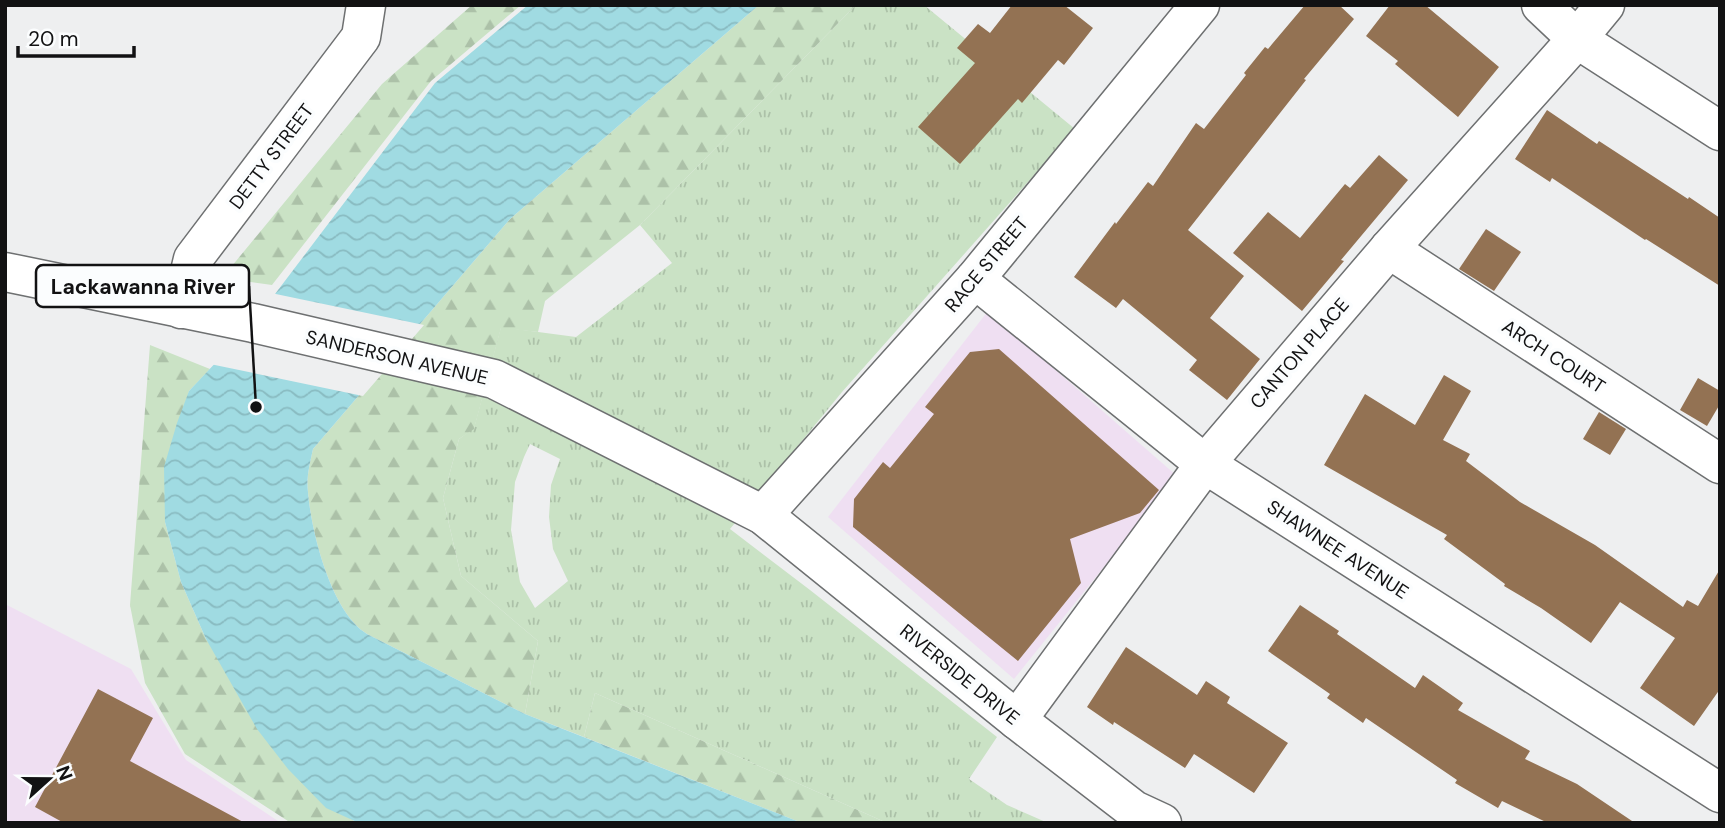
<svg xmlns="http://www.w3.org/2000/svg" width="1725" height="828" font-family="'DM Sans',sans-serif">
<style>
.commercial{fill:#efdff2}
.grass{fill:url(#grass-tufts);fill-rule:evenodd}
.forest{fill:url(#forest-firs)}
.water{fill:url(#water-waves)}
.pier{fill:#eeeff0}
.building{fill:#937253}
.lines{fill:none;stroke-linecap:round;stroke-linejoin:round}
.minor-casing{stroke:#6e7071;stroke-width:41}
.minor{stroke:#fff;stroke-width:38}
.labels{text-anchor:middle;stroke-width:7;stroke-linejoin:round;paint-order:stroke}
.street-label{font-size:19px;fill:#121213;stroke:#fbfdfe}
.leader{fill:none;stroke:#121213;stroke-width:2.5}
.callout-dot{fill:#121213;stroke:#fbfdfe;stroke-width:2.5}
.callout{fill:#fbfdfe;stroke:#121213;stroke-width:2.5}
.callout-label{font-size:21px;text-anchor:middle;font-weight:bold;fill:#121213}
</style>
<defs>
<pattern id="grass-tufts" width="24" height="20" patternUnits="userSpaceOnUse" patternTransform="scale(1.75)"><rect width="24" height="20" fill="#cae2c5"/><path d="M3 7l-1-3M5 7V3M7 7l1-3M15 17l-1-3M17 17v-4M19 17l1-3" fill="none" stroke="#acc1a8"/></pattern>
<pattern id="forest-firs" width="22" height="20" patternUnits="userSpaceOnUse" patternTransform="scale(1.75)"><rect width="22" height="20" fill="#cae2c5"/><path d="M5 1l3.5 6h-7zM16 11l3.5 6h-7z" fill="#acc1a8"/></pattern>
<pattern id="water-waves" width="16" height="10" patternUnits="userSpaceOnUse" patternTransform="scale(1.75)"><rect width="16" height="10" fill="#a0dbe2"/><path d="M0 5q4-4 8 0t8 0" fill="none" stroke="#89bbc1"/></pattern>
</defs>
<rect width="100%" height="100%" fill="#eeeff0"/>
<g class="commercial">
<polygon points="988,311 1177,476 1014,679 828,517"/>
<polygon points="5,604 131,669 186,760 281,823 5,823"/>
</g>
<path class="grass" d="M856 5H924L1075 129 842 392 730 529 810 590 997 737 969 779 1007 805 1048 823H887L595 693 584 737 525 714 538 641 461 576 443 498 459 439 474 428 501 327 576 337 672 263 640 225ZM530 444 560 459 551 485 549 517 553 549 568 581 535 608 520 582 511 530 515 482 524 457Z"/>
<g class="forest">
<polygon points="472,5 521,5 431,81 272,285 222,278 382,84"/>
<path d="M759 5H856L640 225 545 301 538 332 501 328 474 429 459 439 443 498 461 576 538 641 525 714 367 634C363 631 358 628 355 624 328 596 311 530 308 492 306 478 310 463 313 449L510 219Z"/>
<polygon points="150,345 210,369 189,391 165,522 181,582 206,639 354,821 359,823 291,823 185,754 145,683 130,605"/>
<polygon points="595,693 887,823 802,823 584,737"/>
</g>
<path class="water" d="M528 5H759L510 219 313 449C310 463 306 478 308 492 311 530 328 596 355 624 358 628 363 631 367 634L525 714 802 823H359L326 808 288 769 257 729 206 639 181 582 165 522 164 467 177 423 189 391 253 323 435 83Z"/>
<polygon class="pier" points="271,293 424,325 363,396 210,364 250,321"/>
<g class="building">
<polygon points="1012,5 1064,5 1093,28 1064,65 1058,60 1022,103 1018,99 960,164 918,127 975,63 957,48 978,24 990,33"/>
<polygon points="1305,5 1339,5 1354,19 1304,79 1306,80 1188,230 1244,276 1210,318 1260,359 1227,400 1189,370 1197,360 1123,299 1116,308 1074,277 1115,222 1116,224 1148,182 1153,186 1196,123 1204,129 1246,75 1244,73 1265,47 1268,49"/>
<polygon points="1390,5 1425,5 1499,67 1458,117 1395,64 1398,61 1366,36"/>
<polygon points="1547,110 1597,144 1599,141 1688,199 1689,197 1720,218 1720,286 1646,239 1645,240 1552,178 1550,182 1515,159"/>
<polygon points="1379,155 1408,180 1341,260 1344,261 1302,311 1233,253 1268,212 1300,238 1345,184 1350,188"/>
<polygon points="1486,229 1521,252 1494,291 1459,269"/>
<polygon points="999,349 1159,490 1140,513 1070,539 1081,583 1018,661 853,527 854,499 883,462 890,468 934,414 925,407 970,352"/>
<polygon points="1444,375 1471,391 1443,440 1470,454 1466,461 1520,502 1595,545 1683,607 1687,600 1698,606 1720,569 1720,689 1694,726 1640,688 1675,638 1620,602 1591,643 1541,608 1504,586 1505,584 1444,539 1447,535 1324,465 1365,394 1415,425"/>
<polygon points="1698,378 1720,391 1720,404 1707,426 1680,410"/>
<polygon points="1599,412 1626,429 1610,455 1583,439"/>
<polygon points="1300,605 1339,631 1337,634 1415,688 1423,675 1463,703 1458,710 1530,751 1525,759 1577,784 1635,823 1548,823 1502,801 1498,808 1455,783 1457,780 1366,718 1363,723 1327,698 1330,694 1268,651"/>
<polygon points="1126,647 1197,695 1206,681 1230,697 1227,703 1288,743 1254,793 1194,754 1185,768 1114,722 1113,725 1087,707"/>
<polygon points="98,689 153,718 130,761 245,823 64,823 35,807"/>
</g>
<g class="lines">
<g class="minor-casing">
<g id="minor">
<polyline points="1541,5 1577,39 1720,131"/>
<polyline points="1389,249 1720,464"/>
<polyline points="5,272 253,323 494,379 763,515 1017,720 1134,810 1162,823"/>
<polyline points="975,279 1205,464 1720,793"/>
<polyline points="181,309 193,259 361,37 366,5"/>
<polyline points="763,515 975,279 1200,5"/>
<polyline points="1017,720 1205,464 1389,249 1577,39 1605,5"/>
</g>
</g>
<use href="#minor" class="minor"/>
</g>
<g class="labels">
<g class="street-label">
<text transform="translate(271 156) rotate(-53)" y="7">DETTY STREET</text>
<text transform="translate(986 264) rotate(-50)" y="7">RACE STREET</text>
<text transform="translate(1299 353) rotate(-49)" y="7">CANTON PLACE</text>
<text transform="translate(1554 356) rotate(33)" y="7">ARCH COURT</text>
<text transform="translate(397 357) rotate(13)" y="7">SANDERSON AVENUE</text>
<text transform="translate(1338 549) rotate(33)" y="7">SHAWNEE AVENUE</text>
<text transform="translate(960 674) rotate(39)" y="7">RIVERSIDE DRIVE</text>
</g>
</g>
<path class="leader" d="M256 407L249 286"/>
<circle class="callout-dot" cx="256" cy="407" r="7"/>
<rect class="callout" x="36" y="265" width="213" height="42" rx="7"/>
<g class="callout-label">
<text x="143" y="294">Lackawanna River</text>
</g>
<rect width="1725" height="828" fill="none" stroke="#121213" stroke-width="14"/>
<g transform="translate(49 779) rotate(69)" stroke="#fbfdfe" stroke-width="5" paint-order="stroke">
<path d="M0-5L12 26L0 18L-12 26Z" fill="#121213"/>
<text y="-10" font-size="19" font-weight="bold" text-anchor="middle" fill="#121213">N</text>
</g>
<path d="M18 46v10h116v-10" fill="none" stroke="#121213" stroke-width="3.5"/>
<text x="28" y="46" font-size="21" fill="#121213" stroke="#fbfdfe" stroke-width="5" paint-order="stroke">20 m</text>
</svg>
